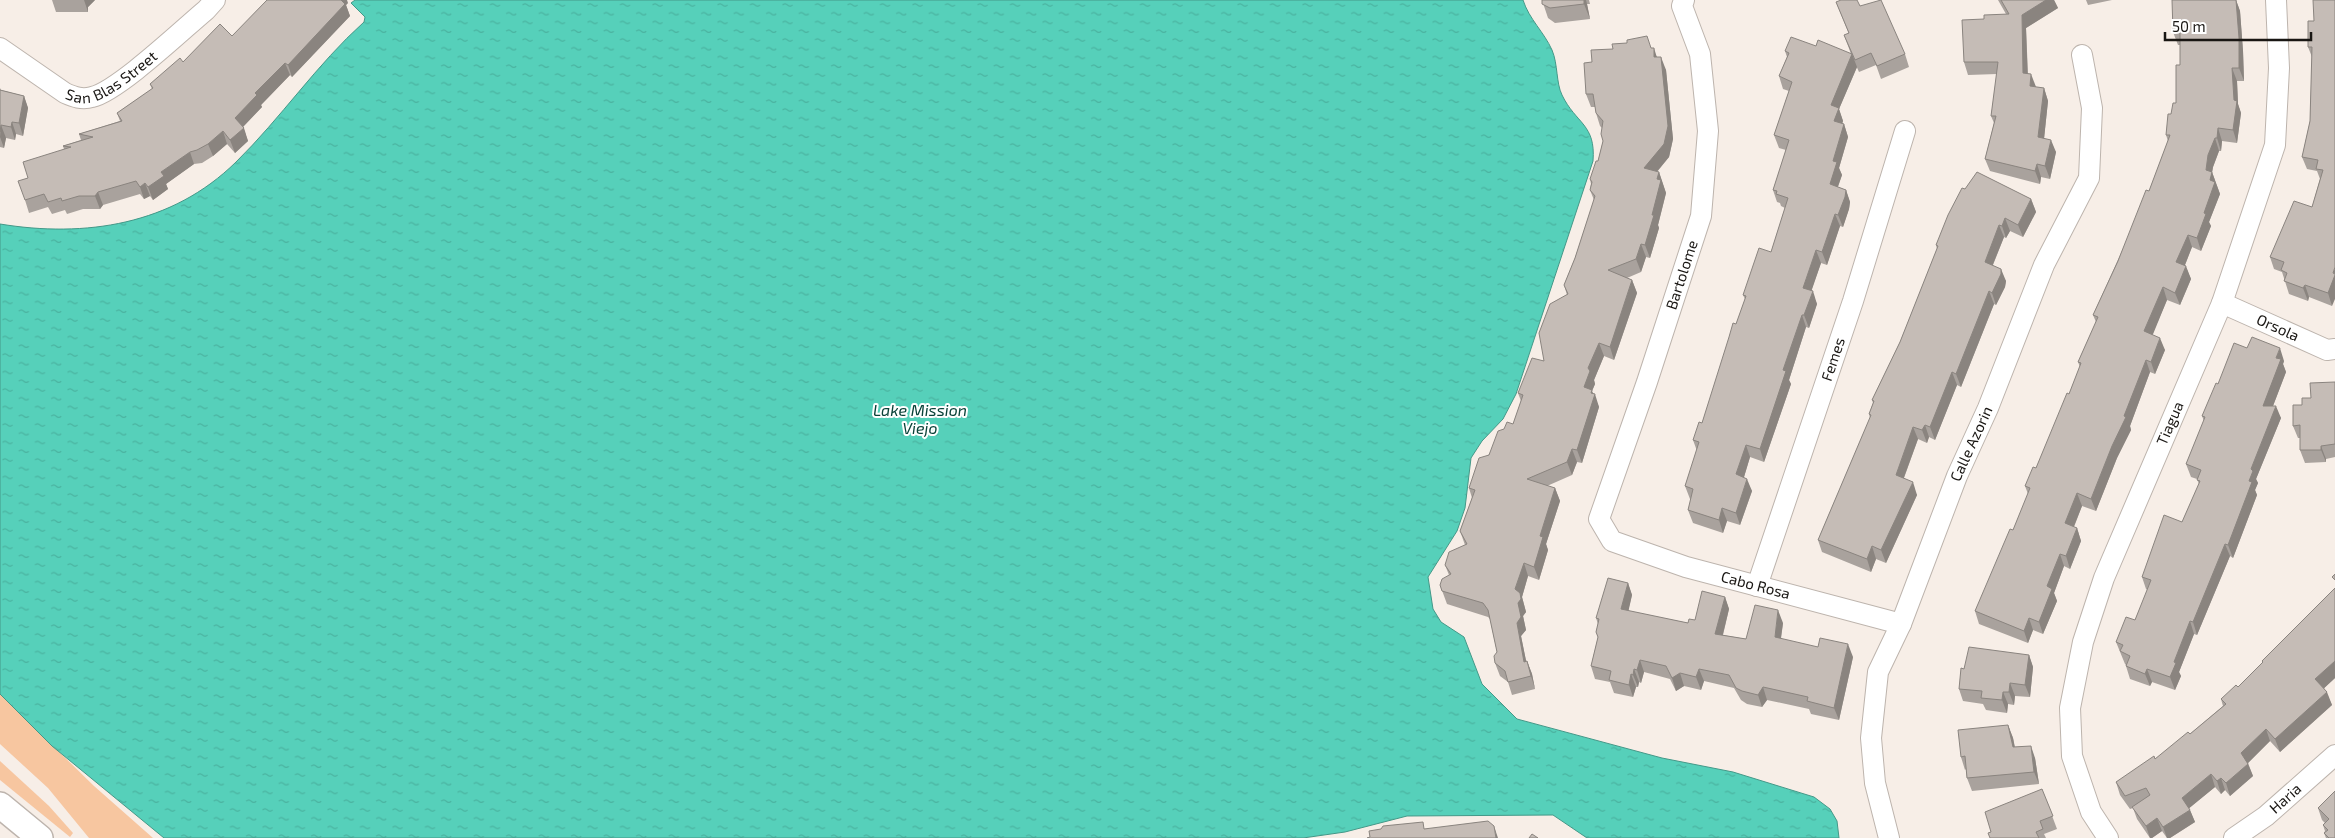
<svg xmlns="http://www.w3.org/2000/svg" width="2335" height="838" font-family="'Exo 2',sans-serif">
<style>
.grass{fill:#f7c6a0}
.water{fill:url(#water-ripples);stroke:#449888}
.lines{fill:none;stroke-linecap:round;stroke-linejoin:round}
.minor-casing{stroke:#bdb4ad;stroke-width:22}
.major-casing{stroke:#bdb4ad;stroke-width:28}
.minor{stroke:#fff;stroke-width:20}
.major{stroke:#fff;stroke-width:25}
.wall{fill:#a9a29d}
.shaded-wall{fill:#8a847f}
.building{fill:#c5bcb6;stroke:#8a847f}
.labels{text-anchor:middle;stroke-width:4;stroke-linejoin:round;paint-order:stroke}
.street-label{font-size:15px;fill:#191613;stroke:#fff}
.water-label{font-size:16px;font-style:italic;fill:#0a4239;stroke:#fff}
</style>
<defs>
<pattern id="water-ripples" width="26" height="14" patternUnits="userSpaceOnUse" patternTransform="scale(1.25)"><rect width="26" height="14" fill="#56d0ba"/><path d="M2 4q2-2 4 0t4 0M15 11q2-2 4 0t4 0" fill="none" stroke="#4ab29f"/></pattern>
</defs>
<rect width="100%" height="100%" fill="#f7eee7"/>
<g class="grass">
<polygon points="0,694 94,786 153,838 89,838 48,788 0,744"/>
<polygon points="0,761 49,806 73,833 70,837 0,780"/>
</g>
<path class="water" d="M355 0H1523C1529 19 1544 32 1552 50 1558 64 1556 83 1562 95 1576 124 1596 124 1593 161L1516 394 1503 419 1482 441 1471 458 1465 508 1457 531 1428 577 1433 609 1441 622 1464 637 1482 684 1517 719 1662 758 1733 772 1814 797 1830 809 1837 821 1839 838H1587L1553 815 1407 816 1345 832 1303 838H164L52 746 0 694V224C85 238 172 225 236 162 281 118 317 64 364 22L365 17 351 3Z"/>
<g class="lines">
<g class="minor-casing">
<g id="minor">
<path id="s1" d="M1684 0 1682 6 1700 54 1708 131 1701 216 1647 382 1599 519 1612 541 1686 567 1901 624"/>
<path id="s2" d="M0 48 65 93C74 97 82 100 92 97 118 91 182 30 206 10L215 0"/>
<path id="s3" d="M2222 303 2327 350 2335 349"/>
<path id="s4" d="M1757 586 1853 301 1905 131"/>
<path id="s5" d="M1889 838 1875 783 1871 738 1878 672 1901 624 1957 476 1988 408 2044 265 2089 178 2092 108 2082 55"/>
<path id="s6" d="M2108 838 2091 812 2072 756 2070 708 2083 642 2104 578 2222 303 2275 145 2279 68 2276 0"/>
<path id="s7" d="M2234 838 2266 816 2335 755"/>
</g>
</g>
<g class="major-casing">
<polyline id="major" points="0,805 40,838"/>
</g>
<use href="#minor" class="minor"/>
<use href="#major" class="major"/>
</g>
<g class="wall">
<polygon points="52,0 95,0 88,7 88,12 56,12"/>
<polygon points="1542,0 1589,0 1590,4 1587,4 1590,19 1555,23 1548,18"/>
<polygon points="1998,0 2054,0 2058,8 2026,28 2028,74 2036,87 2044,88 2048,101 2044,138 2056,152 2050,179 2041,177 2040,184 1990,171 1985,159 1994,123 1991,116 1997,74 1968,75 1964,62 1984,19 2006,14"/>
<polygon points="2086,0 2112,0 2088,5"/>
<polygon points="2236,0 2240,11 2243,51 2244,81 2237,81 2238,104 2241,113 2237,143 2222,141 2221,151 2219,151 2213,167 2212,172 2220,194 2209,222 2211,226 2201,251 2192,247 2185,265 2191,279 2180,305 2167,300 2152,335 2165,350 2155,374 2150,372 2130,426 2131,430 2117,458 2096,511 2082,506 2074,527 2077,528 2081,541 2070,569 2064,566 2054,593 2057,601 2043,634 2033,630 2028,643 1979,624 1975,611 2013,530 2028,494 2025,486 2036,468 2069,394 2080,367 2078,362 2096,322 2093,315 2149,191 2168,141 2166,135 2171,114 2176,103 2180,65 2180,45 2178,45 2173,32"/>
<polygon points="1836,2 1860,6 1905,54 1909,67 1881,79 1876,65 1859,72 1855,63 1857,67 1839,109 1843,121 1842,124 1844,124 1848,137 1839,168 1842,175 1838,187 1846,190 1850,202 1849,209 1843,227 1840,226 1827,265 1821,263 1811,291 1817,304 1809,328 1806,327 1789,380 1791,384 1764,462 1750,457 1744,477 1752,491 1740,525 1727,521 1723,533 1693,523 1688,510 1691,499 1690,499 1685,486 1697,451 1693,440 1702,423 1745,299 1743,295 1771,252 1785,208 1781,206 1780,203 1777,202 1773,190 1786,150 1779,148 1774,135 1789,91 1783,89 1779,76 1787,57 1785,51 1816,46 1851,54 1844,35 1849,34"/>
<polygon points="348,3 346,5 350,16 292,77 290,75 261,105 262,107 243,127 248,141 235,153 227,144 213,156 202,163 194,164 166,184 168,189 153,200 150,196 144,199 140,194 103,205 100,209 83,209 67,214 65,210 52,214 48,207 29,213 25,200 28,178 64,149 63,146 81,140 79,134 120,121 117,113 152,89 150,84 183,62 232,36"/>
<polygon points="2314,21 2332,306 2309,297 2308,301 2289,294 2282,272 2274,269 2270,257 2312,207 2320,179 2317,171 2307,169 2302,157 2310,121 2312,57 2308,47"/>
<polygon points="1651,48 1666,70 1673,139 1669,157 1657,172 1659,172 1666,193 1658,225 1659,228 1650,258 1646,257 1641,272 1627,278 1632,280 1637,293 1614,360 1604,356 1594,380 1595,384 1592,391 1599,407 1582,463 1577,462 1572,475 1547,486 1555,488 1560,501 1546,544 1548,550 1539,580 1528,576 1522,597 1526,612 1523,616 1526,630 1521,636 1526,661 1527,661 1532,674 1535,689 1512,695 1508,682 1500,676 1495,663 1497,652 1490,619 1488,617 1447,604 1440,585 1449,575 1445,565 1465,545 1460,531 1472,498 1469,488 1504,429 1513,424 1521,401 1518,393 1544,361 1567,295 1564,285 1575,258 1594,200 1590,190 1591,184 1590,179 1598,161 1603,141 1602,128 1600,126 1596,113 1595,107 1591,107 1586,94 1592,62"/>
<polygon points="0,88 1,90 24,96 28,108 23,136 16,134 15,140 6,138 4,148 0,147"/>
<polygon points="1965,189 2031,199 2036,212 2023,237 2010,231 2006,238 2004,237 1993,265 2006,281 2005,287 1996,305 1994,304 1961,387 1957,385 1935,440 1929,437 1927,443 1918,439 1904,478 1917,495 1886,563 1876,559 1871,572 1822,552 1818,540 1870,418 1869,414 1873,403 1872,400 1900,342 1937,249 1936,245"/>
<polygon points="2247,348 2284,361 2283,364 2286,372 2273,406 2281,418 2256,479 2258,483 2255,490 2257,495 2233,558 2230,556 2197,635 2194,634 2179,672 2181,676 2175,690 2152,682 2150,686 2130,679 2126,666 2126,665 2125,664 2116,642 2135,620 2148,590 2146,589 2142,577 2182,522 2199,484 2197,479 2191,477 2186,464 2204,421 2202,416 2218,384"/>
<polygon points="2335,382 2335,457 2326,459 2326,462 2305,463 2300,450 2300,438 2298,438 2293,426 2302,405 2311,398"/>
<polygon points="1628,583 1632,595 1628,611 1688,623 1695,620 1725,597 1729,609 1723,635 1746,639 1783,623 1781,639 1853,657 1839,720 1811,714 1809,709 1767,700 1762,707 1747,704 1741,700 1734,688 1704,681 1701,690 1684,686 1676,691 1670,679 1644,672 1641,683 1639,682 1638,687 1636,687 1633,697 1614,693 1610,682 1595,679 1591,666 1598,637 1596,632 1598,624 1596,618"/>
<polygon points="2335,588 2335,678 2324,688 2332,705 2280,752 2270,741 2248,763 2253,776 2230,796 2225,790 2221,794 2215,787 2189,808 2195,822 2170,838 2167,838 2162,831 2152,838 2150,838 2137,819 2133,808 2130,809 2120,795 2116,782 2155,759 2190,734 2223,706 2221,699 2238,687 2263,663 2262,661"/>
<polygon points="2029,655 2033,667 2030,697 2015,696 2014,705 2008,704 2007,713 1986,710 1983,704 1963,701 1959,689 1964,669"/>
<polygon points="2008,725 2013,738 2015,747 2035,758 2039,784 1972,791 1967,778 1966,769 1965,770 1961,757"/>
<polygon points="2042,789 2057,829 2044,834 2046,838 1990,838 1991,832"/>
<polygon points="2335,791 2335,838 2326,838 2324,833 2325,831 2323,825 2325,823 2322,820 2318,808"/>
</g>
<g class="shaded-wall">
<polygon points="84,0 95,0 88,7 88,12"/>
<polygon points="339,0 347,0 348,3 346,5 350,16 292,77 288,65"/>
<polygon points="1584,0 1586,0 1587,4 1590,19 1584,4"/>
<polygon points="2046,0 2054,0 2058,8 2026,28 2028,86 2023,73 2022,15"/>
<polygon points="2236,0 2240,11 2243,51 2244,81 2239,68"/>
<polygon points="1654,48 1658,61 1654,57"/>
<polygon points="1852,54 1857,67 1839,109 1843,121 1839,133 1834,121 1831,105"/>
<polygon points="1661,57 1666,70 1673,139 1669,157 1649,181 1644,168"/>
<polygon points="285,63 290,75 261,105 262,107 239,131 235,118 255,93"/>
<polygon points="2232,68 2237,81 2238,104 2241,113 2237,143 2233,130 2234,100"/>
<polygon points="2031,74 2036,87 2034,99 2030,86"/>
<polygon points="2044,88 2048,101 2043,149 2038,137"/>
<polygon points="24,96 28,108 23,136 19,123"/>
<polygon points="12,122 16,134 15,140 11,127"/>
<polygon points="1844,124 1848,137 1839,168 1842,175 1834,197 1830,184 1833,161"/>
<polygon points="1,125 6,138 4,148 0,137"/>
<polygon points="244,128 248,141 235,153 230,140"/>
<polygon points="2218,128 2222,141 2221,151 2217,138"/>
<polygon points="223,131 227,144 213,156 208,144"/>
<polygon points="2215,138 2219,151 2213,167 2212,173 2212,172 2220,194 2209,222 2211,226 2201,251 2197,238 2204,213 2206,170 2208,155"/>
<polygon points="2051,140 2056,152 2050,179 2045,166"/>
<polygon points="190,152 194,164 166,184 168,189 153,200 148,187 161,172"/>
<polygon points="2037,164 2041,177 2040,184 2035,171"/>
<polygon points="1659,172 1666,193 1658,225 1659,228 1650,258 1645,245 1652,215 1657,179"/>
<polygon points="145,183 150,196 144,199 140,187"/>
<polygon points="1846,190 1850,202 1849,209 1843,227 1838,215"/>
<polygon points="98,192 103,205 100,209 95,196"/>
<polygon points="2031,199 2036,212 2023,237 2018,225"/>
<polygon points="1835,214 1840,226 1827,265 1822,252"/>
<polygon points="2005,218 2010,231 2006,238 2002,226"/>
<polygon points="1999,225 2004,237 1989,274 1985,262"/>
<polygon points="2188,235 2192,247 2181,275 2176,262"/>
<polygon points="1641,244 1646,257 1641,272 1636,259"/>
<polygon points="1816,250 1821,263 1808,301 1803,288"/>
<polygon points="2186,266 2191,279 2180,305 2175,293"/>
<polygon points="2335,267 2335,299 2332,306 2328,293 2333,273"/>
<polygon points="2001,269 2006,281 2005,287 1996,305 1992,293"/>
<polygon points="1632,280 1637,293 1614,360 1610,347"/>
<polygon points="2305,285 2309,297 2308,301 2303,288"/>
<polygon points="2163,287 2167,300 2149,344 2144,331"/>
<polygon points="1813,291 1817,304 1809,328 1804,315"/>
<polygon points="1989,291 1994,304 1961,387 1956,374"/>
<polygon points="1802,315 1806,327 1789,380 1791,384 1764,462 1760,449 1783,370"/>
<polygon points="2160,338 2165,350 2155,374 2151,362"/>
<polygon points="1599,343 1604,356 1594,380 1595,384 1592,391 1594,396 1595,394 1599,407 1582,463 1577,450 1584,387 1588,368"/>
<polygon points="2280,348 2284,361 2283,364 2286,372 2268,419 2263,406 2276,358"/>
<polygon points="2146,360 2150,372 2130,426 2131,430 2117,458 2096,511 2091,499"/>
<polygon points="1952,372 1957,385 1935,440 1930,427"/>
<polygon points="2276,406 2281,418 2256,479 2258,483 2255,490 2257,495 2233,558 2228,545 2249,481 2251,469"/>
<polygon points="1925,425 1929,437 1927,443 1922,430"/>
<polygon points="1913,427 1918,439 1900,488 1896,475"/>
<polygon points="1746,445 1750,457 1741,487 1736,474"/>
<polygon points="2321,446 2326,459 2326,462 2321,450"/>
<polygon points="1572,449 1577,462 1572,475 1567,462"/>
<polygon points="1747,479 1752,491 1740,525 1736,513"/>
<polygon points="1913,482 1917,495 1886,563 1881,550"/>
<polygon points="1555,488 1560,501 1546,544 1548,550 1539,580 1534,567 1540,536"/>
<polygon points="2077,493 2082,506 2070,536 2065,523"/>
<polygon points="1722,508 1727,521 1723,533 1719,520"/>
<polygon points="2077,528 2081,541 2070,569 2066,556"/>
<polygon points="2225,544 2230,556 2197,635 2193,622"/>
<polygon points="1872,546 1876,559 1871,572 1867,559"/>
<polygon points="2060,554 2064,566 2054,593 2057,601 2043,634 2039,622 2047,586"/>
<polygon points="1524,563 1528,576 1522,597 1526,612 1523,616 1526,630 1521,636 1529,675 1524,662 1517,623 1515,589"/>
<polygon points="1628,583 1632,595 1626,622 1621,609"/>
<polygon points="1725,597 1729,609 1720,646 1715,634"/>
<polygon points="1778,610 1783,623 1779,650 1775,637"/>
<polygon points="2029,618 2033,630 2028,643 2024,631"/>
<polygon points="2190,621 2194,634 2179,672 2181,676 2175,690 2170,677 2174,662"/>
<polygon points="1848,644 1853,657 1839,720 1834,708"/>
<polygon points="2029,655 2033,667 2030,697 2025,685"/>
<polygon points="1640,660 1644,672 1641,683 1637,670"/>
<polygon points="1527,661 1532,674 1535,689 1531,676"/>
<polygon points="2335,661 2335,678 2320,692 2315,679"/>
<polygon points="1634,669 1639,682 1638,687 1633,675"/>
<polygon points="1699,669 1704,681 1701,690 1696,677"/>
<polygon points="2147,669 2152,682 2150,686 2145,674"/>
<polygon points="1680,673 1684,686 1676,691 1672,678"/>
<polygon points="1631,674 1636,687 1633,697 1629,685"/>
<polygon points="2010,683 2015,696 2014,705 2009,692"/>
<polygon points="1763,687 1767,700 1762,707 1758,695"/>
<polygon points="2003,692 2008,704 2007,713 2002,700"/>
<polygon points="2327,692 2332,705 2280,752 2275,739"/>
<polygon points="2008,725 2013,738 2017,760 2013,747"/>
<polygon points="2266,729 2270,741 2245,766 2241,753"/>
<polygon points="2031,746 2035,758 2039,784 2034,772"/>
<polygon points="2248,764 2253,776 2230,796 2226,783"/>
<polygon points="2211,774 2215,787 2187,810 2182,798"/>
<polygon points="2221,778 2225,790 2221,794 2217,781"/>
<polygon points="2190,810 2195,822 2170,838 2167,838 2163,827"/>
<polygon points="2157,818 2162,831 2152,838 2150,838 2146,826"/>
<polygon points="1494,826 1498,838 1496,838"/>
</g>
<g class="building">
<polygon points="267,0 341,0 345,4 288,65 285,63 255,93 257,95 235,118 244,128 230,140 223,131 208,144 197,150 190,152 161,172 164,176 148,187 145,183 140,187 136,181 98,192 95,196 79,196 62,201 61,198 48,202 44,194 25,200 18,181 28,178 23,162 71,147 63,146 93,137 79,134 122,121 117,113 153,88 150,84 180,58 183,62 220,24 232,36"/>
<polygon points="1542,0 1584,0 1584,4 1550,8 1542,4"/>
<polygon points="1841,0 1857,0 1860,6 1881,0 1905,54 1877,66 1871,53 1855,60 1844,35 1849,33 1836,2"/>
<polygon points="2001,0 2046,0 2022,15 2023,73 2031,74 2030,86 2044,88 2038,137 2051,140 2045,166 2037,164 2035,171 1985,159 1996,116 1991,116 1998,62 1964,62 1962,20 1984,19 1984,15 2009,14"/>
<polygon points="2172,0 2236,0 2239,38 2239,68 2232,68 2234,100 2237,101 2233,130 2218,128 2217,138 2215,138 2208,155 2206,170 2212,172 2210,180 2215,182 2204,213 2206,214 2197,238 2188,235 2176,262 2186,266 2175,293 2163,287 2144,331 2160,338 2151,362 2146,360 2124,416 2126,417 2112,446 2091,499 2077,493 2065,523 2077,528 2066,556 2060,554 2047,586 2052,589 2039,622 2029,618 2024,631 1975,611 2010,529 2013,530 2030,488 2025,486 2033,467 2036,468 2067,393 2069,394 2081,363 2078,362 2098,317 2093,315 2118,261 2146,190 2149,191 2170,135 2166,135 2168,114 2171,114 2173,103 2176,103 2176,65 2180,65 2180,32 2173,32"/>
<polygon points="2313,0 2335,0 2335,267 2333,273 2335,274 2335,275 2328,293 2305,285 2303,288 2284,281 2287,273 2281,270 2284,262 2270,257 2294,201 2312,207 2323,170 2316,169 2318,160 2302,157 2310,121 2312,47 2308,47 2308,21 2314,21"/>
<polygon points="1647,36 1651,48 1654,48 1654,57 1661,57 1668,126 1664,144 1644,168 1659,172 1657,179 1661,180 1652,215 1654,215 1645,245 1641,244 1636,259 1608,270 1632,280 1610,347 1599,343 1588,368 1590,371 1584,387 1592,390 1591,393 1595,394 1577,450 1572,449 1567,462 1527,479 1555,488 1540,536 1543,537 1534,567 1524,563 1515,589 1520,593 1521,599 1518,603 1521,617 1517,623 1524,662 1527,661 1531,676 1508,682 1505,671 1495,663 1494,656 1497,652 1488,610 1483,603 1442,591 1440,585 1442,579 1451,574 1445,565 1449,552 1467,544 1460,531 1475,490 1469,488 1479,458 1489,455 1498,431 1504,429 1507,422 1513,424 1523,395 1518,393 1532,358 1544,361 1539,333 1550,304 1568,294 1564,285 1575,258 1595,196 1590,190 1592,182 1590,179 1596,161 1598,161 1603,141 1601,134 1603,121 1596,113 1593,94 1586,94 1584,63 1592,62 1591,50 1613,49 1612,44 1627,43 1627,40"/>
<polygon points="1791,37 1816,46 1818,40 1852,54 1831,105 1839,108 1834,121 1844,124 1833,161 1837,162 1830,184 1846,190 1845,197 1838,215 1835,214 1822,252 1816,250 1803,288 1813,291 1804,315 1802,315 1783,370 1786,371 1760,449 1746,445 1736,474 1747,479 1736,513 1722,508 1719,520 1688,510 1693,489 1685,486 1699,442 1693,440 1699,422 1702,423 1729,337 1733,323 1736,324 1746,296 1743,295 1759,248 1771,252 1788,198 1776,194 1777,191 1773,190 1789,140 1774,135 1792,82 1779,76 1789,53 1785,51"/>
<polygon points="0,90 24,96 19,123 12,122 11,127 1,125 0,132"/>
<polygon points="1977,172 2031,199 2018,225 2005,218 2002,226 1999,225 1985,262 2001,269 2001,274 1992,293 1989,291 1956,374 1952,372 1930,427 1925,425 1922,430 1913,427 1896,475 1913,482 1881,550 1872,546 1867,559 1818,540 1871,415 1869,414 1874,401 1872,400 1900,342 1938,246 1936,245 1948,215 1962,188 1965,189"/>
<polygon points="2252,337 2280,348 2276,358 2281,359 2263,406 2276,406 2251,469 2253,471 2249,481 2252,482 2228,545 2225,544 2193,622 2190,621 2174,662 2176,663 2170,677 2147,669 2145,674 2126,666 2130,656 2120,651 2123,645 2116,642 2126,617 2135,620 2151,580 2142,577 2164,515 2182,522 2200,481 2197,480 2201,470 2186,464 2205,417 2202,416 2216,383 2218,384 2234,343 2247,348"/>
<polygon points="2335,382 2335,444 2321,446 2321,450 2300,450 2300,425 2293,426 2293,405 2302,405 2302,398 2311,398 2310,383"/>
<polygon points="2335,574 2335,580 2332,577"/>
<polygon points="1608,578 1628,583 1621,609 1688,623 1689,619 1695,620 1702,591 1725,597 1715,634 1746,639 1755,605 1778,610 1775,637 1818,647 1820,638 1848,644 1834,708 1807,701 1808,697 1763,687 1758,695 1742,691 1736,688 1729,675 1699,669 1696,677 1680,673 1672,678 1666,666 1640,660 1637,670 1634,669 1633,675 1631,674 1629,685 1609,680 1611,671 1591,666 1598,637 1596,632 1599,619 1596,618"/>
<polygon points="2335,588 2335,661 2315,679 2327,692 2275,739 2266,729 2241,753 2248,764 2226,783 2221,778 2217,781 2211,774 2182,798 2190,810 2163,827 2157,818 2146,826 2132,807 2150,795 2146,788 2125,796 2116,782 2154,756 2155,759 2188,732 2190,734 2226,704 2221,699 2236,685 2238,687 2263,662 2262,661"/>
<polygon points="1969,647 2029,655 2025,685 2010,683 2009,692 2003,692 2002,700 1981,698 1982,691 1959,689 1961,668 1964,669"/>
<polygon points="2008,725 2013,747 2031,746 2034,772 1967,778 1965,756 1961,757 1958,730"/>
<polygon points="2042,789 2053,816 2040,821 2043,829 2036,832 2039,838 1990,838 1988,833 1991,832 1985,812"/>
<polygon points="2335,791 2335,838 2329,838 2324,833 2328,830 2323,825 2329,819 2318,808"/>
<polygon points="1488,821 1494,826 1496,838 1367,838 1370,837 1369,831 1381,829 1383,826 1423,822 1424,829"/>
<polygon points="1532,834 1538,838 1529,838"/>
</g>
<g class="labels">
<g class="street-label">
<text dy="5" stroke="none"><textPath href="#s2" startOffset="132">San Blas Street</textPath></text>
<text transform="translate(1682 275) rotate(-72)" y="5">Bartolome</text>
<text dy="5" stroke="none"><textPath href="#s3" startOffset="61">Orsola</textPath></text>
<text dy="5" stroke="none"><textPath href="#s4" startOffset="239">Femes</textPath></text>
<text dy="5" stroke="none"><textPath href="#s6" startOffset="441">Tiagua</textPath></text>
<text dy="5" stroke="none"><textPath href="#s5" startOffset="415">Calle Azorin</textPath></text>
<text dy="5" stroke="none"><textPath href="#s1" startOffset="716">Cabo Rosa</textPath></text>
<text dy="5" stroke="none"><textPath href="#s7" startOffset="65">Haria</textPath></text>
</g>
<g class="water-label">
<text x="920" y="416">Lake Mission<tspan x="920" dy="18">Viejo</tspan></text>
</g>
</g>
<path d="M2165 32v8h146v-8" fill="none" stroke="#191613" stroke-width="2.5"/>
<text x="2172" y="32" font-size="15" fill="#191613" stroke="#ffffff" stroke-width="4" paint-order="stroke">50 m</text>
</svg>
